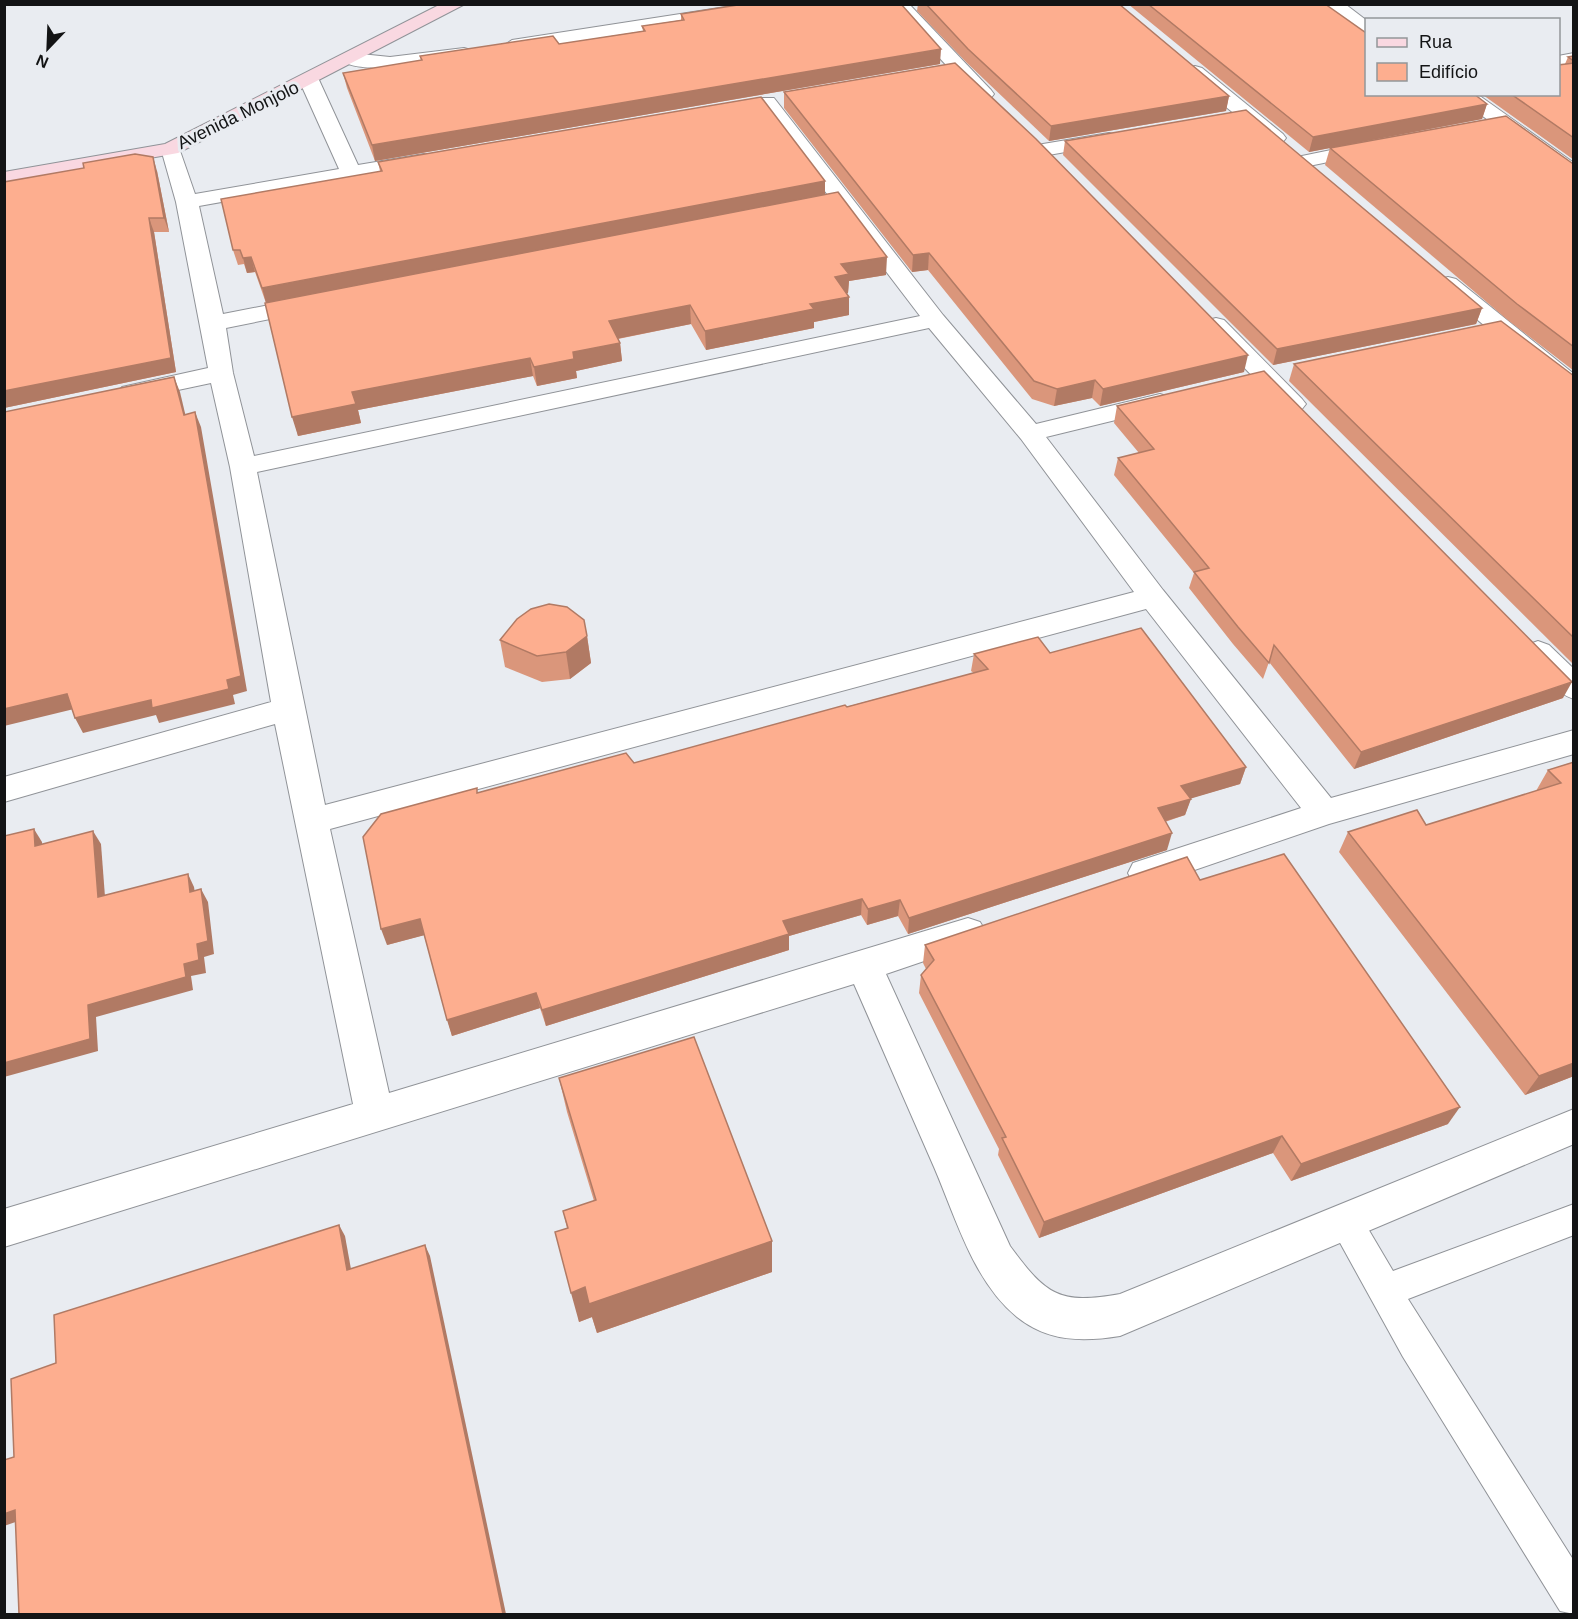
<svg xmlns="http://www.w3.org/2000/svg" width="1578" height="1619" font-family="Helvetica,sans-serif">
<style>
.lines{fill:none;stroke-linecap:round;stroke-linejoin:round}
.lane-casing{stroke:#909398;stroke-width:2}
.street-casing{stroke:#909398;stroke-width:2}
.secondary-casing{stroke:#909398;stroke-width:2}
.lane{fill:#fff;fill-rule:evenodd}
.street{fill:#fff;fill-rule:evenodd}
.secondary{fill:#f9d8e1;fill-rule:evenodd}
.wall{fill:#da967b}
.shaded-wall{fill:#b17a64}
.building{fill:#fdae8f;stroke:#b17a64;stroke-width:1.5}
.labels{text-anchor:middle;stroke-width:6;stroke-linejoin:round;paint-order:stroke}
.far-street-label{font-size:18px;fill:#131415;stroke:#e9ecf1}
</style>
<rect width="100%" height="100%" fill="#e9ecf1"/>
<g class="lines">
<g class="lane-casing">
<polygon id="lane" points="1574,1204 1574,1235 1408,1299 1574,1561 1574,1614 1560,1611 1403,1357 1328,1221 1333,1210 1345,1205 1357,1210 1393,1271"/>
</g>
<g class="street-casing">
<g id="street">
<polygon points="745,4 792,4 783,9 512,52 503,46 512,40"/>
<polygon points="889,4 909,4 991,90 994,94 991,98 977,98"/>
<polygon points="1324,4 1345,4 1366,20 1366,33 1359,32"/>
<path d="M464 48 471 50 474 54 471 58C449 63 354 77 341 59L351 53 390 57Z"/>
<polygon points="1574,53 1574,65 1558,68 1558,56"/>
<polygon points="1195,66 1202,68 1283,134 1286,138 1283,142 1269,142 1188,76 1185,72 1188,68"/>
<path d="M309 74 319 80 358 165 424 154 431 156 434 160 431 164 424 166 199 206 223 314 310 297 318 299 322 304 318 309 310 311 226 328 233 373 254 456 920 316 757 102 760 98H774L943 315 1036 424 1160 394 1169 397 1173 402 1169 407 1046 437 1163 590 1331 798 1574 730V754L1329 824 1145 887 1133 883 1128 873 1133 863 1301 808 1146 609 330 829 389 1093 968 918 980 922 986 932 980 942 886 974 1010 1246C1046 1295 1059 1305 1120 1294L1574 1109V1144L1120 1336C1083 1342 1048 1342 1017 1317 973 1281 956 1218 934 1167 907 1106 881 1045 854 984L4 1247V1209L353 1104 275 724 4 802V777L271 702 230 467 211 383 131 400 122 397 118 392 122 387 208 368 176 202 161 149 164 145H178L195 194 339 169 299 80ZM929 328 1021 439 1134 592 325 805 257 472Z"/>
<polygon points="1453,94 1477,94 1574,163 1574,179 1566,178"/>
<polygon points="1109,133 1116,135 1119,139 1116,143 1043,156 1036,154 1033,150 1036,146 1043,144"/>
<polygon points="1370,142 1377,144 1380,148 1377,152 1304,167 1297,165 1294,161 1297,157"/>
<polygon points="1448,277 1456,279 1574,374 1574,394 1565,392 1440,289 1436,284 1440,279"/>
<polygon points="1216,318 1224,320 1302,399 1306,404 1302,409 1293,412 1284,409 1208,330 1204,325 1208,320"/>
<path d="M1538 641 1549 645 1574 669V699C1555 693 1533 669 1523 652L1527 645Z"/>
</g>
</g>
<g class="secondary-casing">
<polygon id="secondary" points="441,4 465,4 178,153 4,184 4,172 165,144"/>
</g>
<use href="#lane" class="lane"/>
<use href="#street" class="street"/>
<use href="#secondary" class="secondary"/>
</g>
<g class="wall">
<polygon points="918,4 1119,4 1229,96 1226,111 1049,141 967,63 917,11"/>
<polygon points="1128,4 1325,4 1366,94 1487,104 1482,119 1309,152"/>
<polygon points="681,14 940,64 375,161 347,88 343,73 421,61 420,56 559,44 643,31 642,26 681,20"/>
<polygon points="1574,56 1574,160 1483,95 1558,94 1565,64 1568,57"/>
<polygon points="784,92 1244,372 1100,406 1092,398 1054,406 1032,399 928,270 912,272 784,108"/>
<polygon points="1065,141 1482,308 1476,324 1273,365 1063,155"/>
<polygon points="1330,148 1574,163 1574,371 1509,321 1325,165"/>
<polygon points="378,162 825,181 825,195 886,275 849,281 848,293 847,293 849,297 849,315 814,322 814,328 706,350 691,324 618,339 620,343 622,361 576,371 577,378 537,386 533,376 358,410 361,423 298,436 266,303 255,272 247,273 244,264 238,265 233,250 380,171"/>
<polygon points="157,171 169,232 154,232 176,372 4,408 4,182"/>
<polygon points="1294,364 1574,376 1574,665 1289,381"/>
<polygon points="1117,406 1563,698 1354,769 1269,662 1263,679 1233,644 1189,588 1194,573 1114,475 1118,458 1139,453 1114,423"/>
<polygon points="587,636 591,663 570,679 542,682 505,667 500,640"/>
<polygon points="1050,653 1246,767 1240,784 1191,798 1185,815 1165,822 1167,850 908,934 898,916 867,925 861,915 789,936 789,950 546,1026 540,1008 452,1036 424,935 387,945 478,793 634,763 974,673 971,671 974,654"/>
<polygon points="1574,762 1574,1076 1525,1095 1339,852 1348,832 1426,825 1536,791 1548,770"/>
<polygon points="1200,880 1448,1124 1291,1181 1273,1153 1039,1238 998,1155 999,1149 919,993 921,975 926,969 923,963 925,945"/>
<polygon points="559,1078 772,1272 597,1333 592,1317 579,1322 567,1228 563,1211 594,1201 567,1112"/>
</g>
<g class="shaded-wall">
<polygon points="941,49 940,64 375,161 372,145"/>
<polygon points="1229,96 1226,111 1049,141 1051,126"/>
<polygon points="1487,104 1482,119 1309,152 1313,137"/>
<polygon points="153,157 157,171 169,232 164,218"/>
<polygon points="825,181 825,195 266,303 262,288"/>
<polygon points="149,218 154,232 176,372 4,408 4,391"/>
<polygon points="929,253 928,270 912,272 913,255"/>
<polygon points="251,257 255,272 247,273 243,258"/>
<polygon points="887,257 886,275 849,281 848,293 835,295 835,277 841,264"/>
<polygon points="849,297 849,315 814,322 814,328 706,350 705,331 810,304"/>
<polygon points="690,305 691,324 611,340 609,321"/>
<polygon points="1482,308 1476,324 1273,365 1277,349"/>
<polygon points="620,343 622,361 576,371 577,378 537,386 534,367 573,352"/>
<polygon points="1248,355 1244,372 1100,406 1103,389"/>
<polygon points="530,358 533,376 358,410 361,423 298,436 292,417 352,392"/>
<polygon points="174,377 180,392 189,430 184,415"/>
<polygon points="1095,380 1092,398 1054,406 1057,389"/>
<polygon points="195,412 201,427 247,691 233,695 235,704 159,723 156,715 83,733 75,718 227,680"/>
<polygon points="587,636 591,663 570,679 566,652"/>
<polygon points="1572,682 1563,698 1354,769 1361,752"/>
<polygon points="67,694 74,709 4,726 4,709"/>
<polygon points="1246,767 1240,784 1176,803 1181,786"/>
<polygon points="1191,799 1185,815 1153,825 1158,808"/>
<polygon points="34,829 42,842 43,859 35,846"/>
<polygon points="93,831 101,844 106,910 98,897"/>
<polygon points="1172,833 1167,850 908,934 909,918"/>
<polygon points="188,874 194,887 197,905 190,892"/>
<polygon points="201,889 208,902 214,954 204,957 206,973 191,976 193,990 96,1017 98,1051 4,1077 4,1063 88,1005 184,964 197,944"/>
<polygon points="862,899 861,915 789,936 789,950 546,1026 542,1010 783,921"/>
<polygon points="900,900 898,916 867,925 868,909"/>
<polygon points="420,919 425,935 387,945 381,929"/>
<polygon points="536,993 540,1008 452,1036 447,1020"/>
<polygon points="1574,1063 1574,1076 1525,1095 1539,1076"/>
<polygon points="1460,1107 1448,1124 1291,1181 1301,1164"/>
<polygon points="1282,1136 1273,1153 1039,1238 1044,1222"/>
<polygon points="339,1225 345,1236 353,1280 347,1270"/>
<polygon points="772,1241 772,1272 597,1333 592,1317 579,1322 571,1293 585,1287"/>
<polygon points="425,1245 430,1256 506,1614 503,1614"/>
<polygon points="15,1510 27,1518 4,1526 4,1514"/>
</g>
<g class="building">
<polygon points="744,4 901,4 941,49 372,145 343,73 422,60 420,56 553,36 559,44 645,31 642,26 684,20 681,14"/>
<polygon points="926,4 1119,4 1229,96 1051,126 968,49"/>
<polygon points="1148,4 1325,4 1366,33 1366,94 1474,94 1487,104 1313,137"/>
<polygon points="1574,56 1574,61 1568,57"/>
<polygon points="955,63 1036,139 1248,355 1103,389 1095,380 1057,389 1034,381 929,253 913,255 784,92"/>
<polygon points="1574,63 1574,138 1511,94 1558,94 1558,65"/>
<polygon points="761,97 825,181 262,288 251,257 243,258 240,250 233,250 221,199 382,171 378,162"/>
<polygon points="1246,110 1482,308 1277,349 1065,141"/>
<polygon points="1506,116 1572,163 1574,163 1574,347 1517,304 1330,148"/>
<polygon points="135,154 153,157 164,218 149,218 171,358 4,391 4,182 84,168 83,163"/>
<polygon points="838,192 887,257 841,264 849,274 835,277 849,297 810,304 814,309 705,331 690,305 609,321 620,343 573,352 574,359 534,367 530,358 352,392 356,404 292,417 265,303"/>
<polygon points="1501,321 1574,376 1574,638 1294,364"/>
<polygon points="1264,371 1572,682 1361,752 1274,645 1269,663 1238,627 1194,572 1209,568 1118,458 1154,449 1117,406"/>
<polygon points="174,377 184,415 195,412 241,676 227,680 229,689 152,708 151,700 75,718 67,694 4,709 4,412"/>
<polygon points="549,604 567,607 584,620 587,636 566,652 537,656 500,640 517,619 531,609"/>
<polygon points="1141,628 1246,767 1181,786 1191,799 1158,808 1172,833 909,918 900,900 868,909 862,899 783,921 789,934 542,1010 536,993 447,1020 420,919 381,929 363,837 381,814 477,788 477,793 626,753 634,763 845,705 847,707 988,669 974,654 1038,637 1050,653"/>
<polygon points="1574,762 1574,1063 1539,1076 1348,832 1417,810 1426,825 1561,783 1548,770"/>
<polygon points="34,829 35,846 93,831 98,897 188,874 190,892 201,889 208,941 197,944 199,960 184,964 186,977 88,1005 90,1039 4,1063 4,836"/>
<polygon points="1284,854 1460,1107 1301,1164 1282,1136 1044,1222 1002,1138 1006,1137 921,975 934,960 925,945 1187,857 1200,880"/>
<polygon points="694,1037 772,1241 589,1304 585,1287 571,1293 555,1232 568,1228 563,1211 596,1200 559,1078"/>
<polygon points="339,1225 347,1270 425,1245 503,1614 19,1614 15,1510 4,1514 4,1460 14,1457 11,1379 56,1363 54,1315"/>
</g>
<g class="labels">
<g class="far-street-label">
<text transform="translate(238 115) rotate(-26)" y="6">Avenida Monjolo</text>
</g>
</g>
<rect width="1578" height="1619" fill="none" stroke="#131415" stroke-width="12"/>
<rect x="1365" y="18" width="195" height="78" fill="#e9ecf1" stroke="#939699" stroke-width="1.5"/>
<rect x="1377" y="38" width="30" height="9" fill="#f9d8e1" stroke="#939699" stroke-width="1.5"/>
<text x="1419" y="48" font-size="18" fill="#131415">Rua</text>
<rect x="1377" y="63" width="30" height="18" fill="#fdae8f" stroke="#939699" stroke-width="1.5"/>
<text x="1419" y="78" font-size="18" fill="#131415">Edifício</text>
<g transform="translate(48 48) rotate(203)" stroke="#e9ecf1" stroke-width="4.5" paint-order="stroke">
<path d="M0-4.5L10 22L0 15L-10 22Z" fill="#131415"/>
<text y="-9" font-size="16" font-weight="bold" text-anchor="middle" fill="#131415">N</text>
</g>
</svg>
